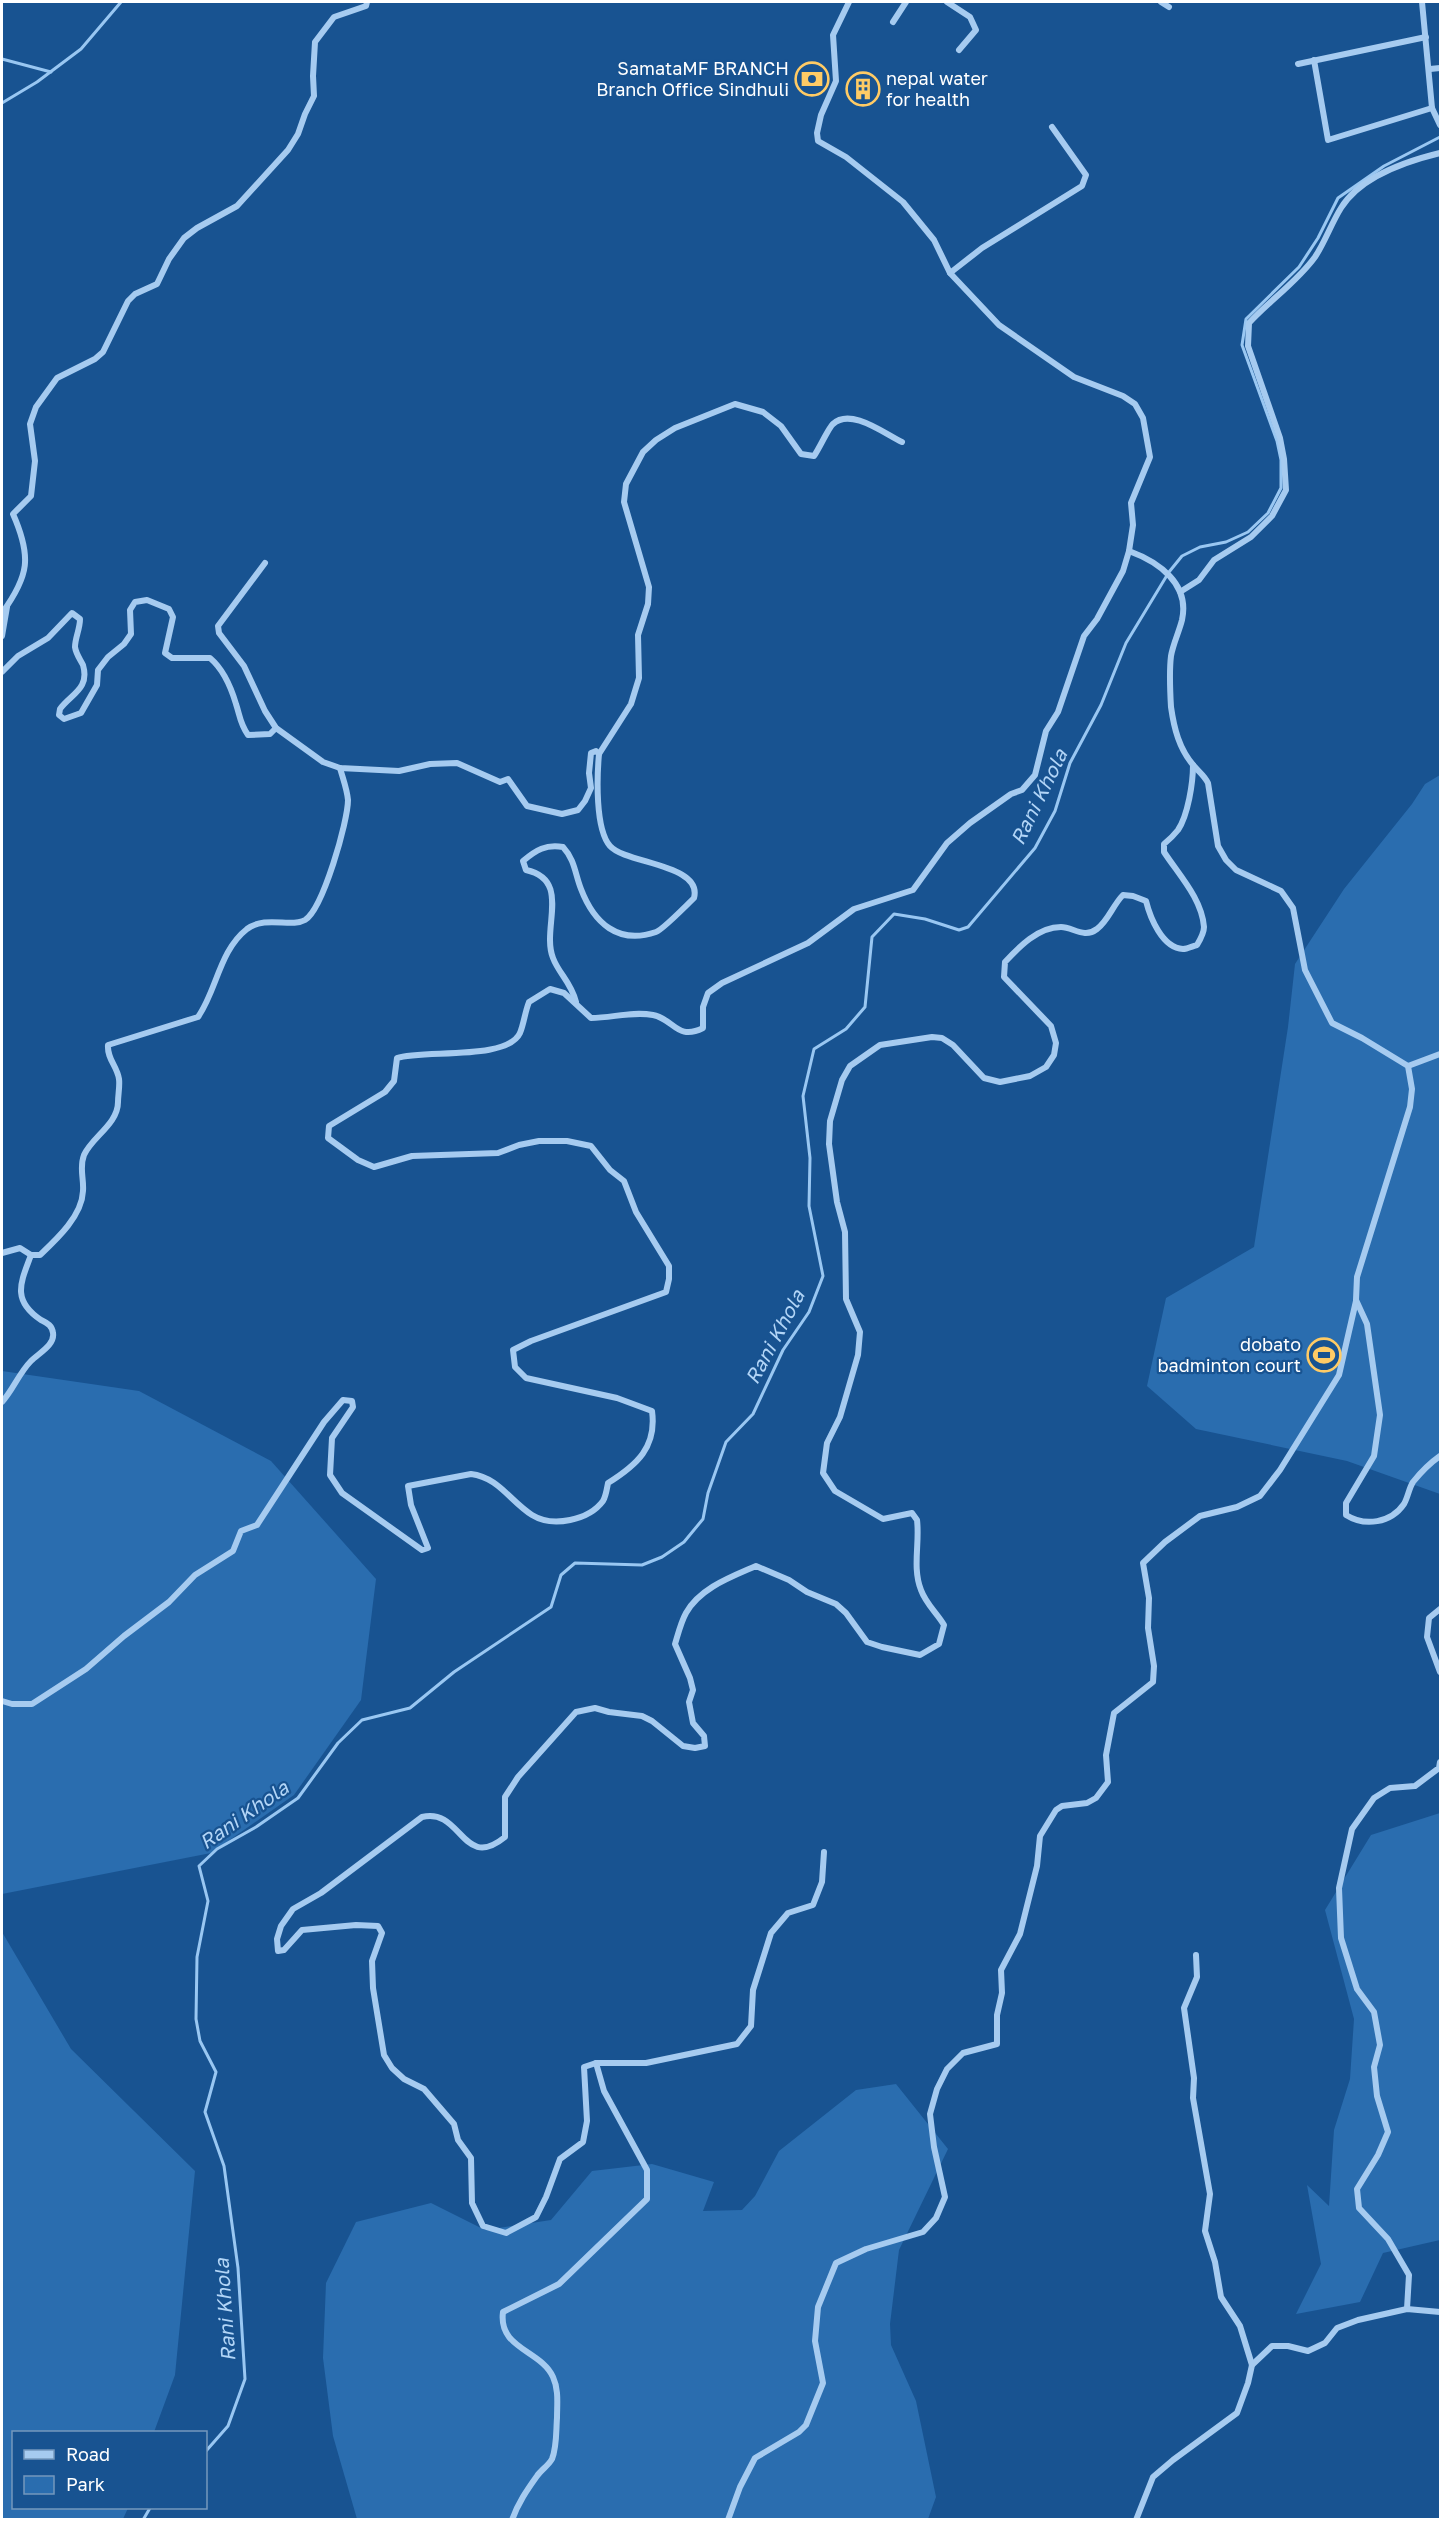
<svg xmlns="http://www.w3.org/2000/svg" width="1442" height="2521" font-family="'Golos Text',sans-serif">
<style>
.green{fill:#2a6daf}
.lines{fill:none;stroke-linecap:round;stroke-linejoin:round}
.stream{stroke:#99c7f2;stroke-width:3}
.street{stroke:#a6cbf0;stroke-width:6}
.labels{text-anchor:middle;stroke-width:4.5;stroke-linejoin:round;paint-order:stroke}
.poi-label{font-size:18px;fill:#fff;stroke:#185391;text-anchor:end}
.water-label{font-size:20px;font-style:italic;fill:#b2d5f7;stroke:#185391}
</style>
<rect width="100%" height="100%" fill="#185391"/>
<g class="green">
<polygon points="1440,775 1440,1494 1347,1461 1196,1429 1147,1386 1166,1298 1254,1247 1288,1027 1295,964 1344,889 1412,804 1425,784"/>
<polygon points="2,1371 139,1391 271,1461 376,1579 361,1700 294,1795 211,1853 2,1894"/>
<polygon points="1440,1813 1440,2240 1383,2253 1360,2302 1296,2314 1321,2264 1307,2185 1329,2206 1334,2130 1350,2079 1354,2019 1325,1910 1371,1835"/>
<polygon points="2,1932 71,2049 195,2171 175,2375 154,2432 14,2432 14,2508 128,2508 123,2519 2,2519"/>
<polygon points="896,2084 948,2149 899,2250 890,2324 891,2345 916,2401 936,2497 928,2519 357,2519 333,2436 323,2358 326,2283 356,2222 431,2203 485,2230 551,2220 592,2171 652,2164 714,2182 703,2211 742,2210 755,2196 779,2151 856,2090"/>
</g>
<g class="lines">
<g class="stream">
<polyline points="2,59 51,72"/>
<polyline points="2,103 37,82 81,49 121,2"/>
<polyline points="206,2451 228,2426 245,2379 238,2268 224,2166 205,2112 216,2072 200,2041 196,2019 197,1957 208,1901 199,1866 217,1849 256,1827 298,1798 338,1743 362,1720 410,1708 454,1672 551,1607 561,1575 575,1563 642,1565 662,1557 684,1542 703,1519 708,1493 726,1442 753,1414 783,1350 809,1312 823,1276 809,1206 810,1158 803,1096 814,1049 846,1029 865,1007 872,937 894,914 925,919 959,930 968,927 1035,848 1055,811 1070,763 1101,705 1126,643 1169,572 1182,556 1200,547 1226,542 1248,532 1268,513 1281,488 1281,460 1277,441 1242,345 1246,319 1299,267 1318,238 1338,198 1384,166 1440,137"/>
<polyline points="143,2520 150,2508"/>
</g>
<g class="street">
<path d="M849 2 833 35 836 81 821 115 817 133 818 141 846 157 903 202 934 240 950 273 999 325 1074 377 1123 396 1135 404 1143 418 1150 457 1131 503 1133 525 1129 551C1159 562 1190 584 1182 620 1179 632 1173 644 1171 656 1169 672 1170 690 1171 707 1174 728 1179 749 1194 766 1199 772 1204 775 1208 783L1218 846 1226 860 1236 870 1281 891 1293 908 1305 970 1332 1023 1362 1038 1408 1066 1412 1089 1410 1107 1357 1277 1356 1300 1367 1324 1380 1415 1374 1456 1346 1503V1515C1365 1527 1391 1523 1404 1504 1408 1497 1409 1488 1413 1482 1421 1472 1430 1463 1440 1456"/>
<polyline points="947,2 970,17 976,30 959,50"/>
<polyline points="1161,2 1169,7"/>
<polyline points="1422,2 1432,108 1440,125"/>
<polyline points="893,22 906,2"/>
<polyline points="1314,60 1328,140 1432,108"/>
<polyline points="1298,64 1426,37"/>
<polyline points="1430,69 1440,68"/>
<polyline points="950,273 982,248 1082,186 1086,175 1052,127"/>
<path d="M265 563 218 626 219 633 244 666 265 711 276 728 323 762 340 768 399 771 430 764 457 763 500 782 508 779 527 806 562 814 578 810 585 801 591 788 589 773 591 753 596 751 599 754C597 776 595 829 610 846 626 864 703 864 694 898 688 904 662 930 656 932 618 945 594 923 581 889 575 874 575 860 563 847 546 844 536 850 523 861L526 870C572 880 541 928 553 958 559 974 571 982 576 1002"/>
<path d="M1180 592 1199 580 1214 560 1251 537 1272 516 1286 490 1284 459 1280 438 1248 346 1249 323C1270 300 1297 282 1315 257 1325 242 1331 224 1341 208 1360 177 1407 161 1440 153"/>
<path d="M2 613C29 576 32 557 13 514L31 496 35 461 30 424 36 407 57 378 95 359 103 352 128 301 135 294 157 284 169 259 184 238 197 228 237 206 288 150 298 134 305 114 314 96 313 76 315 42 334 17 366 6 367 2"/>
<polyline points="2,636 7,607"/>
<path d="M2 672 18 656 48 638 72 613 80 619C80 629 75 638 75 647 76 654 80 659 83 665 90 689 71 694 60 709L59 715 64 719 81 713 97 685 98 670 108 657 124 644 131 634 130 610 135 602 147 600 169 609 173 617 165 653 172 658H210C223 669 231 687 236 704 240 716 240 724 248 735L270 734 276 728"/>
<path d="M599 754 631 704 639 678 638 635 648 604 649 587 624 502 626 484 643 452 656 440 675 428 735 404 763 412 781 426 801 454 814 456C819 449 829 427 833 424 851 407 886 435 902 442"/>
<polyline points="1408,1066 1440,1054"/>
<path d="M2 1253 20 1248 31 1255H40C57 1239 82 1216 83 1191 84 1178 79 1168 84 1155 92 1137 118 1124 118 1102 118 1095 120 1086 119 1079 117 1066 107 1059 108 1045L198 1017C217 990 219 951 247 929 266 915 291 928 305 920 323 909 348 821 348 800 347 789 343 779 340 768"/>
<path d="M2 1402C13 1390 19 1373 31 1361 39 1353 55 1345 53 1333 52 1325 47 1323 41 1320 11 1300 21 1282 31 1255"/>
<polyline points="1440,1609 1429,1618 1427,1637 1440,1672"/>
<path d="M2 1701 12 1704H32L86 1669 124 1636 169 1602 195 1575 233 1551 241 1531 257 1525 324 1422 343 1400 352 1401 353 1407 332 1438 330 1475 342 1493 422 1550 428 1548 411 1505 408 1486 471 1474C498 1477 511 1502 532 1515 553 1528 589 1520 603 1501 606 1496 607 1488 608 1483 637 1465 657 1447 652 1411L617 1398 526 1378 515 1367 513 1350 531 1341 666 1292 669 1279V1266L636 1212 624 1181 610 1170 591 1146 567 1141H539L519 1145 498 1153 412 1156 374 1167 358 1160 328 1138 329 1126 385 1092 394 1081 397 1058C422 1049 507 1061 520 1033 524 1023 525 1012 529 1002L550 989 564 993 591 1018C612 1018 632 1011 653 1015 674 1019 677 1041 703 1028V1007L708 993 722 983 808 943 854 909 913 890 947 843 970 823 1011 794 1022 790 1035 775 1046 731 1058 712 1084 636 1097 619 1123 571 1129 551"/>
<path d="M824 1852 822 1882 813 1905 788 1913 771 1933 753 1990 751 2026 737 2044 646 2063H596L584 2067 587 2121 583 2142 560 2159 546 2197 536 2217 506 2233 483 2226 472 2203 471 2158 458 2140 454 2124 424 2089 404 2079 392 2068 384 2055 373 1988 372 1961 382 1933 378 1926 356 1925 302 1930 284 1950 278 1951 277 1939 281 1926 293 1909 321 1893 422 1817C462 1807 462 1872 505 1837V1797L518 1777 576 1712 595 1708 609 1712 642 1716 652 1721 683 1746 695 1748 705 1746 704 1736 693 1723 689 1702 693 1690 690 1678 675 1644C678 1634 681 1622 686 1613 700 1588 731 1577 756 1566L789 1580 807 1592 836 1604 846 1613 867 1642 882 1647 920 1655 939 1644 944 1625C937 1613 926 1604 921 1590 912 1567 920 1543 917 1520L912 1513 883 1519 835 1491 823 1473 827 1443 840 1417 858 1355 860 1332 846 1299 845 1232 837 1202 829 1144 830 1121 842 1080 850 1066 880 1045 932 1037 942 1038 953 1045 984 1078 1000 1082 1030 1076 1046 1067 1054 1055 1056 1043 1051 1026 1004 977 1005 962C1019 947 1038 927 1061 927 1073 927 1084 939 1097 929 1108 921 1113 905 1123 895L1133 896 1146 901C1150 917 1162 948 1183 949 1187 949 1193 946 1197 945 1200 940 1204 933 1204 927 1202 899 1179 875 1164 852V844C1169 840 1174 835 1178 830 1188 815 1193 783 1193 765"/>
<polyline points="1196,1955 1197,1977 1184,2008 1194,2078 1193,2098 1210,2194 1205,2231 1215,2262 1221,2297 1240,2326 1252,2365"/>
<polyline points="1407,2309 1409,2275 1388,2239 1359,2208 1357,2189 1378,2155 1388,2132 1377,2096 1374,2067 1380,2045 1374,2012 1357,1989 1341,1938 1339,1888 1352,1829 1374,1798 1390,1788 1415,1786 1439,1768 1440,1762"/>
<path d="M512 2520C518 2503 527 2490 537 2476 541 2470 549 2465 552 2459 557 2447 556 2430 557 2418 557 2404 559 2390 553 2377 541 2350 498 2349 503 2312L559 2284 647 2199V2170L604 2091 596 2063"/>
<polyline points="728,2520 740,2487 755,2458 799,2432 806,2425 823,2383 815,2341 818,2307 836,2263 866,2249 923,2232 936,2218 945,2197 934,2147 930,2114 937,2089 947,2069 963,2053 997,2044 997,2015 1002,1993 1001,1970 1020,1934 1037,1866 1040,1836 1056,1810 1062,1806 1087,1803 1096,1798 1108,1782 1106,1755 1114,1713 1153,1682 1154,1666 1148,1628 1149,1598 1143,1563 1165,1542 1200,1516 1237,1507 1260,1496 1280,1470 1339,1375 1356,1301"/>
<polyline points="1136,2520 1153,2477 1173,2460 1237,2413 1248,2383 1252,2365 1272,2346 1288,2346 1308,2351 1325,2343 1337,2328 1358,2320 1407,2309 1440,2312"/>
</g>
</g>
<defs>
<g id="bank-ring" transform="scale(1.725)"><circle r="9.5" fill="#185391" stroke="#ffcb65" stroke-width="1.5"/><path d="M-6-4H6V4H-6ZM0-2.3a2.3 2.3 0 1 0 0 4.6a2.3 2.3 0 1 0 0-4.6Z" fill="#ffcb65"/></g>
<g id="building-ring" transform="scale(1.725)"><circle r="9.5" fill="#185391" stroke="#ffcb65" stroke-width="1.5"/><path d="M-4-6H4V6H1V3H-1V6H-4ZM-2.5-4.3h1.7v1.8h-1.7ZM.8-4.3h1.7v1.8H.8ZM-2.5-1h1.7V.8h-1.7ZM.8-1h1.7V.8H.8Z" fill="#ffcb65"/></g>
<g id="stadium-ring" transform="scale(1.725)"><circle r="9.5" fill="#185391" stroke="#ffcb65" stroke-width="1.5"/><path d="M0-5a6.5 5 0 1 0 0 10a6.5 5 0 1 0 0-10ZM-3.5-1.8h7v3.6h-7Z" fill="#ffcb65"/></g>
</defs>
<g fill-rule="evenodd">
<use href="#bank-ring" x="812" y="79"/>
<use href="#building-ring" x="863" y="89"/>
<use href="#stadium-ring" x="1324" y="1355"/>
</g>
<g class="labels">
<g class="poi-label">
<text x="789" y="75">SamataMF BRANCH<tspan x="789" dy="21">Branch Office Sindhuli</tspan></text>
<text x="886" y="85" text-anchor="start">nepal water<tspan x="886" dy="21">for health</tspan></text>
<text x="1301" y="1351">dobato<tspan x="1301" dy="21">badminton court</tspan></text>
</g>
<g class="water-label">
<text transform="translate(1039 797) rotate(-64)" y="7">Rani Khola</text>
<text transform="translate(775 1337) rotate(-62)" y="7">Rani Khola</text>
<text transform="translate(244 1815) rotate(-35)" y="7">Rani Khola</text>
<text transform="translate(225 2310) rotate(-94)" y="7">Rani Khola</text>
</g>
</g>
<rect width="1442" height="2521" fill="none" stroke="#ffffff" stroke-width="6"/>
<rect x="12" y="2431" width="195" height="78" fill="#185391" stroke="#7498bd" stroke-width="1.5"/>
<rect x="24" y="2450" width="30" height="9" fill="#a6cbf0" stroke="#7498bd" stroke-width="1.5"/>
<text x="66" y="2461" font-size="18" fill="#ffffff">Road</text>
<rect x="24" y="2476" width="30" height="18" fill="#2a6daf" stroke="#7498bd" stroke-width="1.5"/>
<text x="66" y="2491" font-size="18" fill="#ffffff">Park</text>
</svg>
